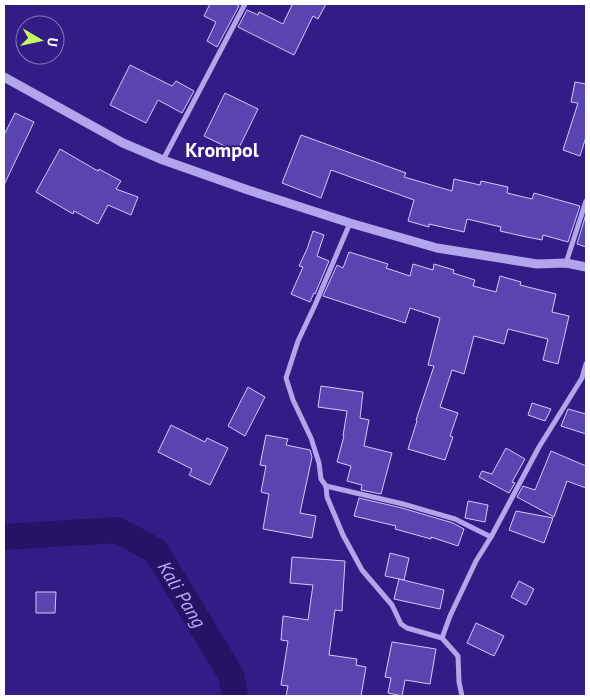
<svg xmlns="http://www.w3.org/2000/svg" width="590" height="700" font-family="'PT Sans',sans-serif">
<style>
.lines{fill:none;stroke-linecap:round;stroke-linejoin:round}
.river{stroke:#251365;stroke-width:26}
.building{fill:#5a44af;stroke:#d3c9f8}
.minor{stroke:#b2a5eb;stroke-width:5}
.tertiary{stroke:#b2a5eb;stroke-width:9}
.labels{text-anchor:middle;stroke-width:4;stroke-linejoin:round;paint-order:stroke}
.water-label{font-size:19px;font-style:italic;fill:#bdb0f3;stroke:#331c86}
.quarter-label{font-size:20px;font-weight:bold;fill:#fff;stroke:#331c86}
</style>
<rect width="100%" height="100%" fill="#331c86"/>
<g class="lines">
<path class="river" id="s1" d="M4 537 117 530 156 551 231 675 235 696"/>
</g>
<g class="building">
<polygon points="210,4 235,4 239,6 217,47 207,41 216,22 204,16"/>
<polygon points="291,4 326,4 318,19 313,16 294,55 238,27 247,10 258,15 259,12 283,24 292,5"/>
<polygon points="130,65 172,86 176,81 194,91 182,113 158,100 146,123 110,105"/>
<polygon points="575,82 586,84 586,137 580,156 563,150 578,103 571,102"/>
<polygon points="225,93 258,109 237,152 204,136"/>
<polygon points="15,113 34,122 4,185 4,135"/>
<polygon points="301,135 406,173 404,177 452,191 454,179 480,185 481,181 508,187 507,193 532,199 534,193 580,206 568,242 543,235 542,240 522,236 500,231 501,227 467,219 464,232 429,224 429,227 408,221 414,200 331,170 321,198 282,183"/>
<polygon points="60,149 98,171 99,169 121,181 116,189 138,197 131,215 108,205 98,224 74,211 73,214 36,192"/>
<polygon points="586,214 586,247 577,244"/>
<polygon points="313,231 324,235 317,256 329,261 315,294 314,293 310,302 291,294 303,267 299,266 307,249"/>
<polygon points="349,252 388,264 386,268 410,276 413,264 433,270 434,264 454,270 453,273 475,280 473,286 496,292 500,276 521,282 520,285 556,294 552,312 569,316 558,364 543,360 548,339 508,329 504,344 474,336 464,374 452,370 440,407 458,413 450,436 453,437 445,460 408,449 417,421 416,420 434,366 428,365 440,318 410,308 405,323 323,296 337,265 343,268"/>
<polygon points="321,386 363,392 360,418 369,420 364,446 392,453 381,494 361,490 362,485 347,481 351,466 337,462 344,436 343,436 347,411 318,407"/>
<polygon points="248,387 265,397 245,436 228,426"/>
<polygon points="532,403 551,409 545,421 528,415"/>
<polygon points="568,409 586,414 586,434 561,426"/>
<polygon points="171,425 205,442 207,438 228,448 210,485 189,475 192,469 158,452"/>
<polygon points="266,435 288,439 286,445 310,450 312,457 300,513 316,516 312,538 263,529 269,494 261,492 266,466 260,465"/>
<polygon points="506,448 525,459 512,482 515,483 509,493 479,477 482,471 492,474"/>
<polygon points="551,451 586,466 586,488 567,481 554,517 517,497 523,486 535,490"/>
<polygon points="359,498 402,508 453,523 464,529 458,546 431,537 431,539 395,529 396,526 354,516"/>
<polygon points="468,501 488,505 485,522 465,518"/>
<polygon points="516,511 553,518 544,543 509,530"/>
<polygon points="390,553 409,558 404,580 385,576"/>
<polygon points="292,557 345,561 342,611 335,610 329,655 357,659 356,665 366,667 361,696 286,696 288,686 281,685 288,641 281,640 283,616 308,620 313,585 290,583"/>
<polygon points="399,579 444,590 440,609 394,599"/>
<polygon points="519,581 534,589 526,605 511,597"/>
<polygon points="36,592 56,592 55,613 36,613"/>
<polygon points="476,623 504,636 494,656 467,643"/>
<polygon points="392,642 436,649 430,684 405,680 402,696 388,693 391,678 385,677"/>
</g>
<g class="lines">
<g class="minor">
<polyline points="163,160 245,4"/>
<polyline points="350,223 315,305 298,341 286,378 293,400 311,438 319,463 321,479 326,486 327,497 343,535 362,570 392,605 401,624 407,628 442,638 458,656 459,682 462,696"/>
<polyline points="566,263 586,201"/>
<polyline points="326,486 403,504 455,519 491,537"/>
<polyline points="442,638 450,616 476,561 491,537 539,447 582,378 586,364"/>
</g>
<polyline class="tertiary" points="4,77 123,143 163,160 248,190 350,223 437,248 537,264 566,263 586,267"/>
</g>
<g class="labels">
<g class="water-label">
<text dy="7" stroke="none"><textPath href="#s1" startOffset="208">Kali Pang</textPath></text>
</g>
<g class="quarter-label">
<text x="222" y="157">Krompol</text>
</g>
</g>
<rect width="590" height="700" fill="none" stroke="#ffffff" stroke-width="10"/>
<g transform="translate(40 40) rotate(99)"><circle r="24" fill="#331c86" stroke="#8577b6"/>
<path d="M0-4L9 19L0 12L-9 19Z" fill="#c4fb62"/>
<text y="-8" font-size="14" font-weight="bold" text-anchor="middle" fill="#ffffff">U</text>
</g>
</svg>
